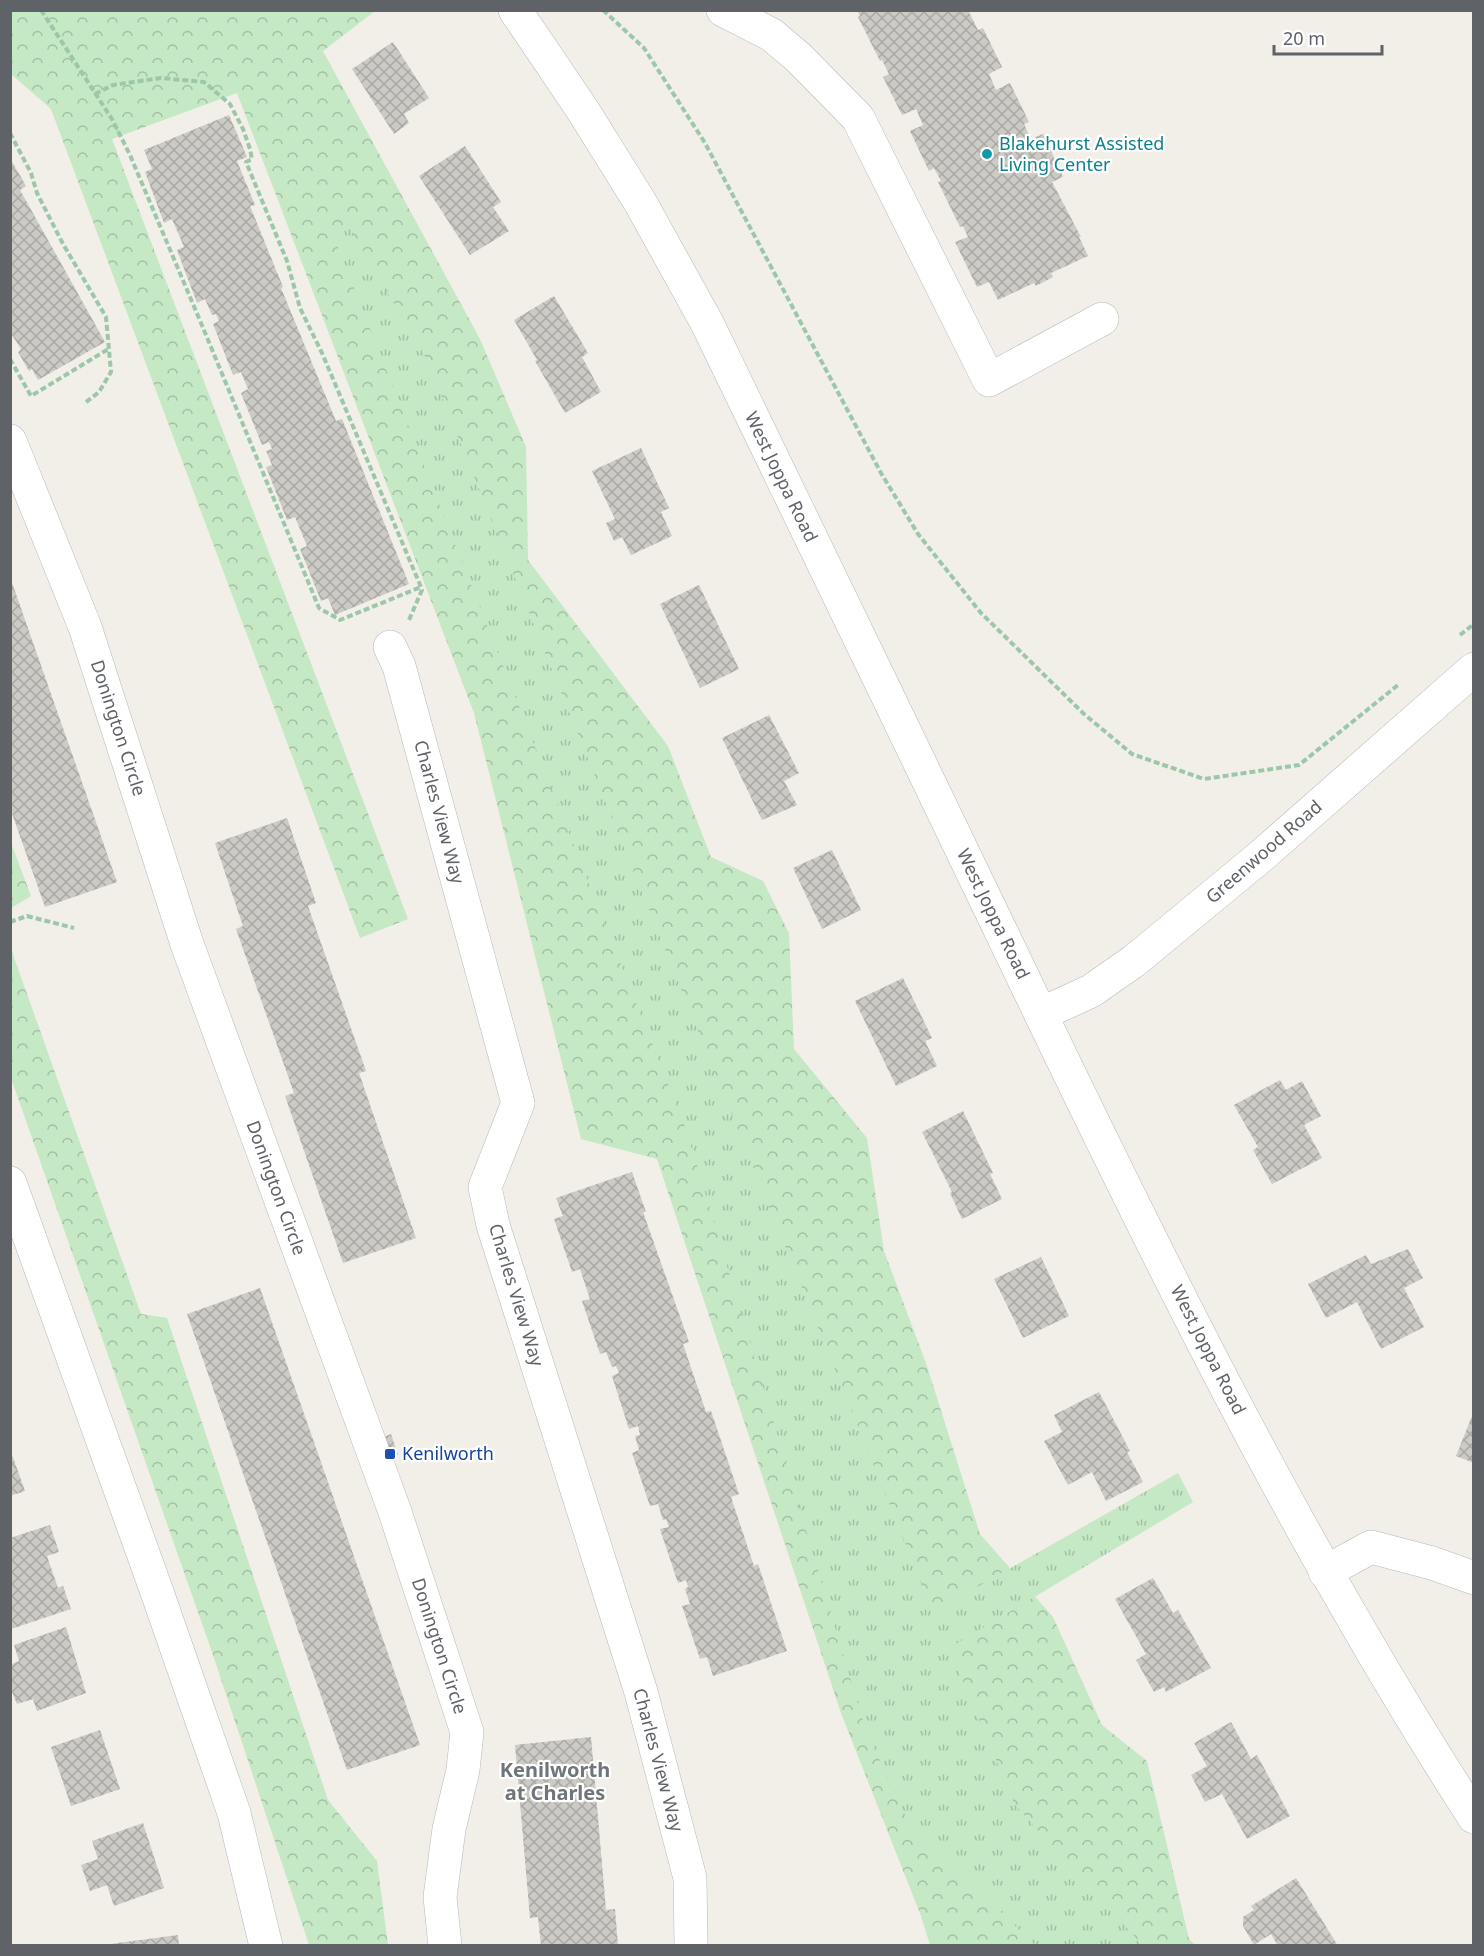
<svg xmlns="http://www.w3.org/2000/svg" width="1484" height="1956" font-family="'Noto Sans',sans-serif">
<style>
.forest{fill:url(#forest-crowns)}
.park{fill:url(#park-tufts)}
.building{fill:url(#building-cross-hatch)}
.lines{fill:none;stroke-linecap:round;stroke-linejoin:round}
.minor-casing{stroke:#b5b8bc;stroke-width:34}
.path{stroke:#9cc7a9;stroke-width:4;stroke-dasharray:6 3;stroke-linecap:butt}
.minor{stroke:#fff;stroke-width:33}
.culture-dot{fill:#0f9aa8;stroke:#fff;stroke-width:2}
.transit-dot{fill:#1a4fb4;stroke:#fff;stroke-width:2}
.labels{text-anchor:middle;stroke-width:4.5;stroke-linejoin:round;paint-order:stroke}
.culture-label{font-size:18px;fill:#0d838f;stroke:#fff;text-anchor:start}
.street-label{font-size:18px;fill:#5f6368;stroke:#fff}
.transit-label{font-size:18px;fill:#164399;stroke:#fff;text-anchor:start}
.neighbourhood-label{font-size:20px;font-weight:bold;fill:#70757a;stroke:#fff}
</style>
<defs>
<pattern id="forest-crowns" width="20" height="18" patternUnits="userSpaceOnUse" patternTransform="scale(1.5)"><rect width="20" height="18" fill="#c5e8c5"/><path d="M2 6a3 3 0 1 1 6 0M12 15a3 3 0 1 1 6 0" fill="none" stroke="#a3c0a4"/></pattern>
<pattern id="park-tufts" width="24" height="20" patternUnits="userSpaceOnUse" patternTransform="scale(1.5)"><rect width="24" height="20" fill="#c5e8c5"/><path d="M3 7l-1-3M5 7V3M7 7l1-3M15 17l-1-3M17 17v-4M19 17l1-3" fill="none" stroke="#a3c0a4"/></pattern>
<pattern id="building-cross-hatch" width="8" height="8" patternUnits="userSpaceOnUse" patternTransform="scale(1.5)"><rect width="8" height="8" fill="#cccac5"/><path d="M0 0l8 8M0 8l8-8" fill="none" stroke="#a9a8a4"/></pattern>
</defs>
<rect width="100%" height="100%" fill="#f1efe8"/>
<g class="forest">
<polygon points="11,11 375,11 323,51 480,339 526,447 528,560 668,746 711,857 763,881 789,933 794,1049 867,1138 884,1251 927,1366 980,1534 1053,1617 1102,1725 1147,1761 1189,1939 1195,1945 930,1945 921,1916 841,1713 657,1159 581,1139 474,713 237,93 112,139 408,919 360,938 51,109 11,74"/>
<polygon points="10,840 31,896 11,908 10,908"/>
<polygon points="11,949 141,1314 167,1318 328,1800 377,1861 388,1945 309,1945 213,1655 11,1078"/>
</g>
<polygon class="park" points="346,222 426,358 933,1612 1178,1473 1193,1502 949,1648 1015,1805 1136,1938 1140,1945 1035,1945 910,1825 866,1731 687,1132 333,235"/>
<g class="building">
<polygon points="857,10 968,10 978,30 983,28 1002,67 989,74 996,90 1010,83 1029,122 1024,124 1031,139 1043,134 1063,177 1052,182 1081,237 1079,237 1088,256 1051,273 1053,277 1036,286 1034,283 998,300 989,282 977,287 955,242 968,237 963,226 960,227 938,182 941,181 934,168 929,171 910,131 923,125 916,109 902,115 883,77 889,74 882,60 880,61 858,17 860,16"/>
<polygon points="393,42 429,98 404,114 409,123 394,134 352,69"/>
<polygon points="229,115 247,157 237,161 255,205 250,206 283,287 281,288 336,421 342,419 409,584 335,615 328,598 321,601 300,549 307,546 295,517 287,520 266,467 272,465 266,451 272,449 269,442 262,445 241,393 248,389 241,372 233,375 213,324 219,321 216,314 212,315 205,299 197,303 177,250 184,247 172,219 164,223 145,172 152,169 144,150"/>
<polygon points="465,146 501,202 493,207 509,231 470,255 419,176"/>
<polygon points="10,158 26,186 20,190 105,342 38,380 32,369 29,371 18,352 21,349 10,332"/>
<polygon points="554,296 588,353 582,357 601,392 565,413 535,361 537,360 514,320"/>
<polygon points="641,448 669,508 661,512 672,536 631,555 622,537 614,541 606,523 615,519 592,471"/>
<polygon points="10,577 117,882 45,907 10,808"/>
<polygon points="699,585 739,669 700,688 660,604"/>
<polygon points="769,715 799,773 784,781 797,805 762,820 722,738"/>
<polygon points="287,818 316,903 308,906 366,1071 359,1073 416,1238 343,1263 285,1096 294,1093 236,929 243,926 215,843"/>
<polygon points="832,850 861,910 822,929 793,868"/>
<polygon points="903,978 932,1038 925,1041 937,1066 896,1086 855,1001"/>
<polygon points="1280,1080 1286,1090 1302,1081 1321,1116 1304,1125 1322,1158 1272,1184 1253,1150 1258,1147 1234,1105"/>
<polygon points="963,1111 993,1173 990,1174 1002,1199 962,1219 950,1193 952,1192 922,1132"/>
<polygon points="632,1172 646,1212 643,1212 689,1342 683,1344 706,1412 711,1411 739,1494 731,1497 754,1566 758,1564 787,1651 713,1676 707,1657 700,1659 682,1606 690,1604 685,1589 688,1587 686,1580 678,1583 660,1529 669,1527 666,1519 663,1520 658,1504 650,1506 632,1453 639,1450 635,1436 640,1435 638,1426 629,1429 612,1376 619,1373 616,1366 612,1367 606,1352 600,1354 582,1301 590,1299 580,1269 572,1272 554,1219 563,1216 556,1198"/>
<polygon points="1408,1249 1423,1278 1404,1288 1424,1327 1381,1349 1357,1302 1326,1318 1308,1284 1366,1255 1371,1264"/>
<polygon points="1041,1257 1069,1316 1023,1338 994,1279"/>
<polygon points="260,1288 420,1745 347,1770 187,1314"/>
<polygon points="1099,1392 1130,1451 1127,1452 1143,1482 1106,1501 1092,1472 1068,1485 1044,1441 1062,1432 1054,1415"/>
<polygon points="1474,1411 1474,1463 1456,1456"/>
<polygon points="391,1434 398,1455 388,1458 381,1438"/>
<polygon points="10,1449 25,1491 10,1496"/>
<polygon points="50,1525 59,1552 47,1556 58,1588 63,1586 71,1609 11,1629 10,1538"/>
<polygon points="1153,1578 1173,1613 1178,1610 1211,1668 1166,1692 1164,1687 1154,1692 1136,1660 1146,1654 1115,1599"/>
<polygon points="66,1627 86,1693 37,1711 33,1699 17,1704 10,1687 10,1665 19,1661 14,1645"/>
<polygon points="1231,1722 1251,1759 1257,1755 1290,1816 1247,1839 1222,1794 1205,1802 1191,1775 1207,1766 1194,1743"/>
<polygon points="100,1730 120,1789 71,1806 51,1747"/>
<polygon points="591,1737 606,1910 615,1909 618,1946 541,1946 538,1917 530,1918 515,1745"/>
<polygon points="143,1823 164,1888 114,1906 107,1885 90,1891 81,1865 98,1859 92,1841"/>
<polygon points="1296,1878 1338,1946 1278,1946 1271,1934 1254,1945 1243,1926 1243,1917 1254,1910 1251,1906"/>
<polygon points="178,1935 179,1946 110,1946 110,1944"/>
</g>
<g class="lines">
<g class="minor-casing">
<g id="minor">
<path d="M515 10 582 109 640 202 707 323C808 531 908 738 1008 946 1150 1243 1295 1540 1474 1817"/>
<polyline points="723,10 772,35 799,58 858,118 989,380 1102,319"/>
<polyline points="10,441 85,627 187,944 395,1512 467,1732 463,1770 449,1829 440,1897 445,1946"/>
<polyline points="390,647 399,666 518,1103 485,1187 493,1225 641,1692 690,1878 691,1946"/>
<polyline points="1041,1014 1091,991 1134,961 1260,857 1474,669"/>
<polyline points="10,1183 157,1592 234,1813 266,1946"/>
<polyline points="1325,1572 1371,1547 1432,1563 1474,1578"/>
</g>
</g>
<g class="path">
<polyline points="41,10 112,119 130,155 201,323 319,608 340,620 421,587"/>
<polyline points="603,10 644,48 705,143 881,473 918,534 981,613 1084,714 1132,754 1204,779 1299,765 1398,685"/>
<polyline points="95,94 113,85 161,78 204,82 230,104 243,129 250,149 252,159 246,162 287,261 300,308 322,353 421,587 422,590 409,620"/>
<polyline points="10,133 31,173 37,193 63,244 106,317 111,372 99,392 85,403"/>
<polyline points="10,359 31,396 110,348"/>
<polyline points="1460,635 1474,624"/>
<polyline points="10,922 27,916 74,928"/>
</g>
<use href="#minor" class="minor"/>
</g>
<circle class="culture-dot" cx="987" cy="154" r="6"/>
<rect class="transit-dot" x="384" y="1448" width="12" height="12" rx="3"/>
<g class="labels">
<g class="culture-label">
<text x="999" y="150">Blakehurst Assisted<tspan x="999" dy="21">Living Center</tspan></text>
</g>
<g class="street-label">
<text transform="translate(781 477) rotate(64)" y="6">West Joppa Road</text>
<text transform="translate(118 728) rotate(72)" y="6">Donington Circle</text>
<text transform="translate(439 812) rotate(75)" y="6">Charles View Way</text>
<text transform="translate(1264 852) rotate(-41)" y="6">Greenwood Road</text>
<text transform="translate(993 914) rotate(64)" y="6">West Joppa Road</text>
<text transform="translate(276 1188) rotate(70)" y="6">Donington Circle</text>
<text transform="translate(516 1295) rotate(73)" y="6">Charles View Way</text>
<text transform="translate(1208 1350) rotate(63)" y="6">West Joppa Road</text>
<text transform="translate(439 1646) rotate(72)" y="6">Donington Circle</text>
<text transform="translate(658 1760) rotate(75)" y="6">Charles View Way</text>
</g>
<g class="transit-label">
<text x="402" y="1460">Kenilworth</text>
</g>
<g class="neighbourhood-label">
<text x="555" y="1777">Kenilworth<tspan x="555" dy="23">at Charles</tspan></text>
</g>
</g>
<rect width="1484" height="1956" fill="none" stroke="#5f6368" stroke-width="24"/>
<path d="M1274 45v9h108v-9" fill="none" stroke="#5f6368" stroke-width="3"/>
<text x="1283" y="45" font-size="18" fill="#5f6368" stroke="#ffffff" stroke-width="4.5" paint-order="stroke">20 m</text>
</svg>
